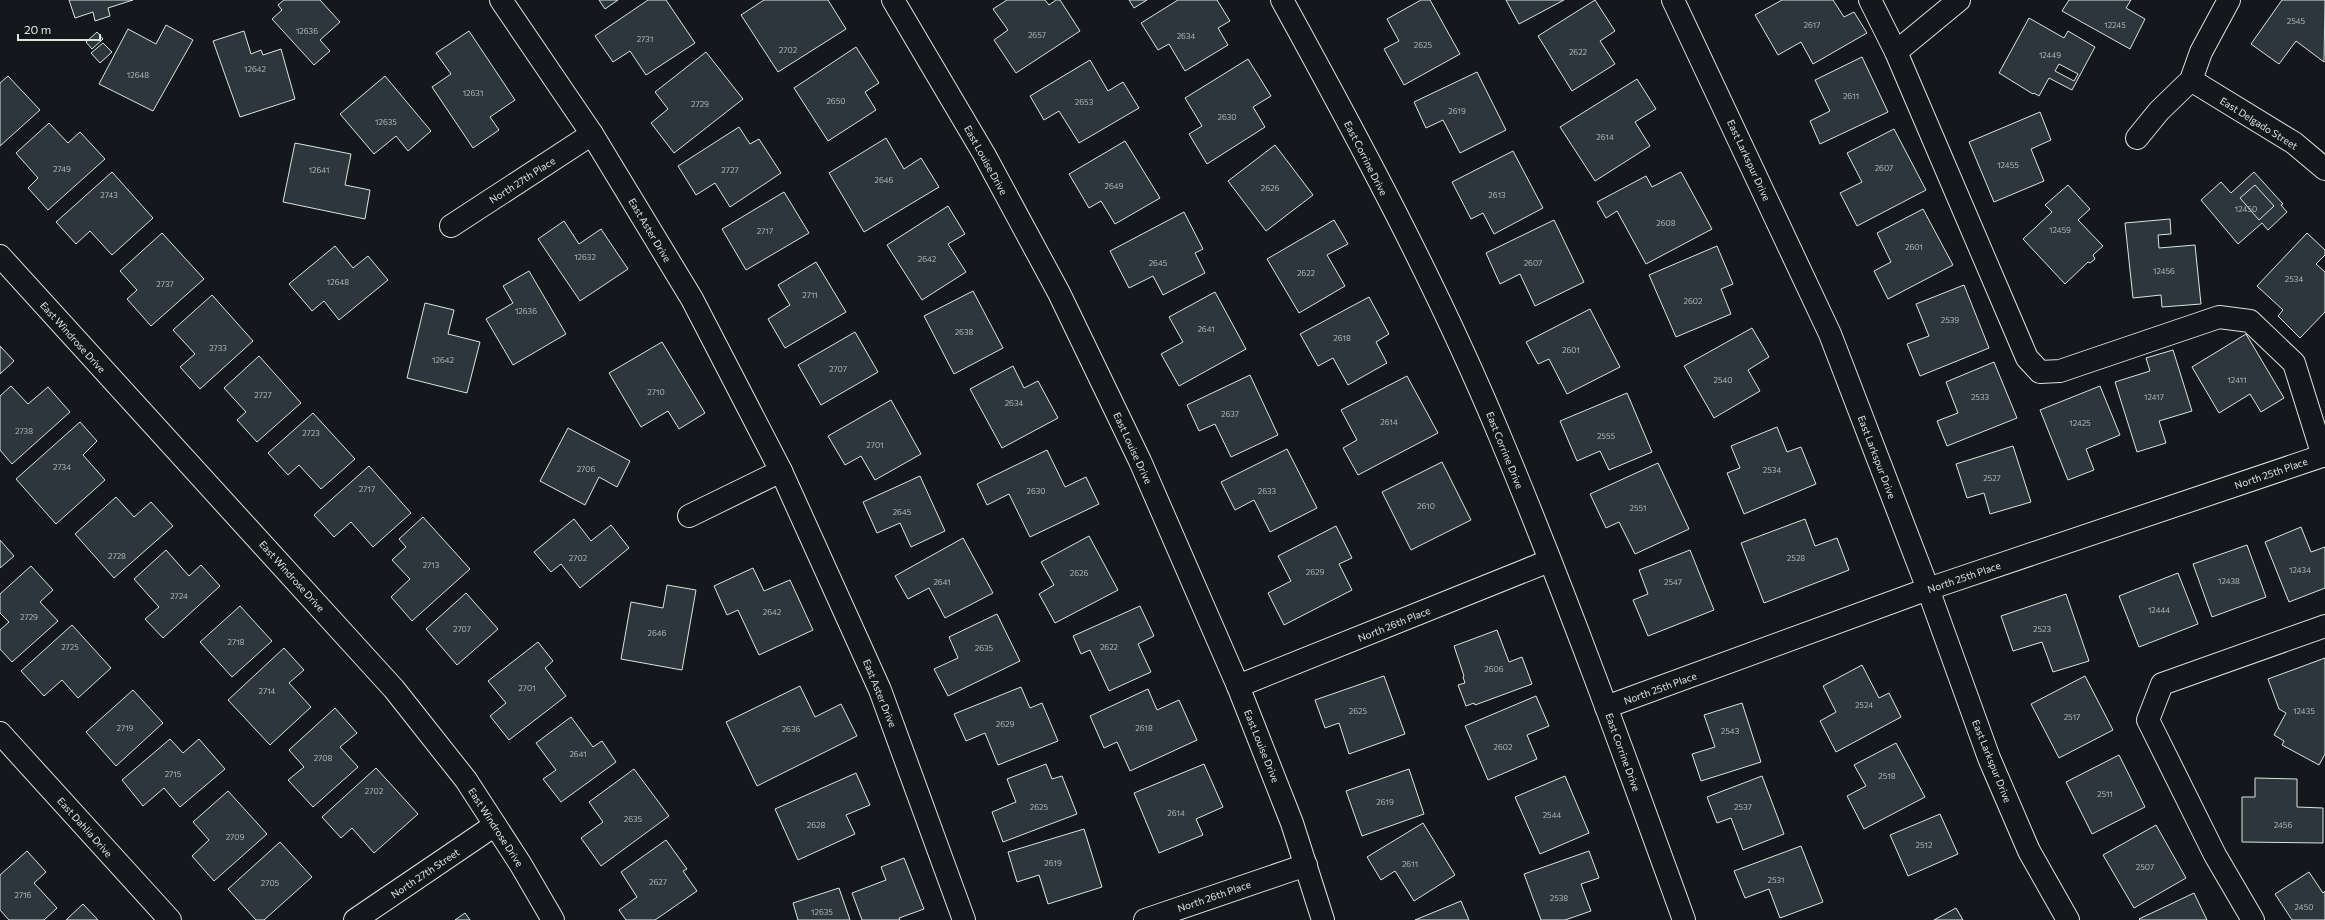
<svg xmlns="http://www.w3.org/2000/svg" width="2325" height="920" font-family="Commissioner,sans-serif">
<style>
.building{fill:#2c363c;stroke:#d8e6dc;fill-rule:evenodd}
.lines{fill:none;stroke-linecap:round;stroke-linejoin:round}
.minor-casing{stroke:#d8e6dc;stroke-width:24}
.minor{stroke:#14181c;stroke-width:22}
.labels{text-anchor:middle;stroke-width:3;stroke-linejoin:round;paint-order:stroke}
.number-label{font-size:8px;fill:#adbab4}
.street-label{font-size:10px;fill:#d8e6dc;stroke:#14181c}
</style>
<rect width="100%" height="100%" fill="#14181c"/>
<g class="building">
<polygon points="69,0 133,0 108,8 110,16 95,21 93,12 75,18"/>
<polygon points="284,0 320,0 340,22 320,40 330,51 314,65 272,19 282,10 278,5"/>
<polygon points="599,0 618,0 605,9"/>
<polygon points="648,0 666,0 695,43 646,75 630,51 613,62 595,36"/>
<polygon points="764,0 828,0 846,29 778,72 741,15"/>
<polygon points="1007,0 1045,0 1049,5 1056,0 1060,0 1080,31 1016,73 994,40 1008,30 993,9"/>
<polygon points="1129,0 1147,0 1134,8"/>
<polygon points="1178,0 1217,0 1230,21 1218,28 1228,45 1185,71 1169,44 1158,50 1141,23"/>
<polygon points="1421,0 1430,0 1460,54 1404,85 1384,49 1399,41 1387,19"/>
<polygon points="1506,0 1564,0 1519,24"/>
<polygon points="1595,0 1615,31 1600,41 1615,64 1572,91 1538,36"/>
<polygon points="1782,0 1833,0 1844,17 1854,12 1867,33 1813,64 1801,42 1778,55 1755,15"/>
<polygon points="2069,0 2131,0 2126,8 2145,19 2130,49 2062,11"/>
<polygon points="2282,0 2325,0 2324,62 2296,41 2279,64 2251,44"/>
<path d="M2029 18 2064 38 2068 31 2095 47 2072 90 2049 78 2039 96 2034 93 2033 94 1999 73ZM2059 64 2078 74 2074 81 2055 71Z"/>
<polygon points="166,25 193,40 153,111 99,84 128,29 156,44"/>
<polygon points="244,31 251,54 261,50 263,55 281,49 295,99 240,117 213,41"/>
<polygon points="469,31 515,100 490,117 499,130 473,148 432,87 451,74 436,53"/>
<polygon points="97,32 103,39 92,49 86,42"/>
<polygon points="103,43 112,52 100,63 91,53"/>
<polygon points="856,47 879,83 865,92 876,110 828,141 794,88"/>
<polygon points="706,52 743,99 674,153 651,123 668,109 655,92"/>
<polygon points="1862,57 1888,112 1820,144 1810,121 1830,111 1815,80"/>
<polygon points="1248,59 1271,96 1253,107 1265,127 1207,164 1189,134 1202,126 1185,98"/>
<polygon points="1090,60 1108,91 1123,82 1139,108 1079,143 1059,111 1044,120 1030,96"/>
<polygon points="1477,72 1506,130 1460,153 1443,120 1426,128 1414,102"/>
<polygon points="8,76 40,110 0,146 0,83"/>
<polygon points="385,76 431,131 408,151 396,136 374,154 340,114"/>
<polygon points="1637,79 1656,109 1635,122 1650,146 1595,181 1560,127"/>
<polygon points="2040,112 2051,140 2031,149 2044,181 1994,202 1969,142"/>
<polygon points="49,123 68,143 80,132 105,159 48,210 28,188 38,178 16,153"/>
<polygon points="739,127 750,144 759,139 781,173 730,207 715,183 696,195 678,166"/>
<polygon points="1894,129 1926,190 1857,226 1840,193 1862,182 1847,153"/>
<polygon points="886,138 904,169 921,158 939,187 864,232 829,173"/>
<polygon points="1125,141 1160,198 1115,224 1101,201 1089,208 1069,174"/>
<polygon points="295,143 351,154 345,185 370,190 365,219 283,202"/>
<polygon points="1275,145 1313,195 1266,231 1228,181"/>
<polygon points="1513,151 1543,208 1494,234 1483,213 1471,219 1452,182"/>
<polygon points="112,172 153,218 112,255 90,231 76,244 56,222"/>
<polygon points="1681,172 1712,229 1646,264 1617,211 1606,218 1597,202 1646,176 1652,187"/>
<polygon points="2254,172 2283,204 2281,205 2287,212 2268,230 2262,223 2238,244 2201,200 2221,182 2231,193"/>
<polygon points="2068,185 2090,209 2078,220 2103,246 2093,255 2095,259 2090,263 2088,262 2065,284 2023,239 2052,212 2045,205"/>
<polygon points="2255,185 2274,206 2259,220 2240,198"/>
<polygon points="784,192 809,233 746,270 722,229"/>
<polygon points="948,206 965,234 948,244 966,272 922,300 887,245"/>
<polygon points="1923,209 1953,265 1888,299 1874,271 1891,262 1877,233"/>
<polygon points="1184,212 1203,249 1195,253 1205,273 1163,295 1153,276 1129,288 1110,251"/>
<polygon points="2170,219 2171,234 2158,235 2159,248 2195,245 2201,304 2162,307 2161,295 2133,298 2125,223"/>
<polygon points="1334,220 1348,244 1327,255 1345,286 1299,313 1267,259"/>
<polygon points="1554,220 1584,282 1535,306 1520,274 1500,284 1486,253"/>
<polygon points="564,221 579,244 601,229 628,269 580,301 538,239"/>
<polygon points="162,233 204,279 151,326 127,299 137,290 120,271"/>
<polygon points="2307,233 2325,250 2325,255 2316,264 2325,272 2325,312 2300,338 2278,316 2283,310 2257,286"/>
<polygon points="335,246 353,268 368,256 388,280 339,320 324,301 312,311 289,284"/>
<polygon points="1717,246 1733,284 1721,289 1731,314 1676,337 1649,275"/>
<polygon points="816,262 846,312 785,348 768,319 790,305 778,285"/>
<polygon points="529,271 566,334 513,365 486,319 513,303 503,286"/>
<polygon points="1964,285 1989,348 1920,376 1907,344 1929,336 1916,304"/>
<polygon points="973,291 1003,348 954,374 924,316"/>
<polygon points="1215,292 1246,349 1179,386 1161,354 1183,342 1169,317"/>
<polygon points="212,295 253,341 200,389 180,367 195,354 173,330"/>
<polygon points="1369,297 1389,334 1376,342 1387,363 1348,385 1333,358 1318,366 1300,334"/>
<polygon points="425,303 454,310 448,334 480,342 467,393 407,378"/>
<polygon points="1590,309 1620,367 1567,394 1549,359 1538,364 1526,342"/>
<polygon points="1752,328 1769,357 1748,370 1760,391 1714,418 1684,366"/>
<polygon points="855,332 878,372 821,405 798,365"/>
<polygon points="2246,334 2284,398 2261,412 2250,394 2219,413 2192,367"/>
<polygon points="662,342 705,413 679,429 668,411 641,427 609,373"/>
<polygon points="0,346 14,361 0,374"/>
<polygon points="2173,350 2192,411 2159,421 2166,443 2137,452 2115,382 2150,371 2146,358"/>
<polygon points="259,356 301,403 257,442 237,420 246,412 224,388"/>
<polygon points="1994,362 2017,418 1947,446 1937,421 1958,413 1946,382"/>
<polygon points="1013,366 1024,388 1038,381 1058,418 1002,448 970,389"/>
<polygon points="1250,375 1278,435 1231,457 1215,424 1199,431 1187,405"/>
<polygon points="1407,376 1438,433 1358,475 1343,448 1357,440 1341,410"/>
<polygon points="11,386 28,404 48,387 70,412 12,464 0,450 0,396"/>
<polygon points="2100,386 2120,435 2086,449 2094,470 2068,480 2040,410"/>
<polygon points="1627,393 1652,452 1609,470 1600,451 1577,461 1560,421"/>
<polygon points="891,400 921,454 875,480 861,456 845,465 828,436"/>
<polygon points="313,413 355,459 321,489 299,465 288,475 268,453"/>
<polygon points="80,422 97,441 83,455 105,480 56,524 16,479"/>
<polygon points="1777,427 1787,452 1801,447 1816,484 1744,514 1727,473 1740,468 1731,446"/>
<polygon points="568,428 630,461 617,487 599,477 585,505 540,481"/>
<polygon points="2013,446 2031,502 1990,514 1984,493 1967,498 1956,464"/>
<polygon points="1287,449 1317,508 1270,532 1254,500 1235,510 1221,482"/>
<polygon points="1047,450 1065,487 1086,477 1099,504 1030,537 1009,494 987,505 977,484"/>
<polygon points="1442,462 1471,520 1411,550 1382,492"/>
<polygon points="1658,463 1689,529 1635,554 1619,522 1606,528 1590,494"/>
<polygon points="369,466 411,513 373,547 351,522 334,537 314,515"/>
<polygon points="920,476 945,531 911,547 900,523 877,533 863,502"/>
<polygon points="116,497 134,517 151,502 173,526 114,578 75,534"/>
<polygon points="423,517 470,569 412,621 391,597 410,579 392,560 406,547 399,539"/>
<polygon points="574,519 591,541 611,525 629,548 580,588 561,564 551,572 534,552"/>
<polygon points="1805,519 1815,546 1837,538 1849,570 1764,603 1741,543"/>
<polygon points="1336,526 1352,558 1339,564 1352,590 1284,625 1268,593 1291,581 1278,556"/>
<polygon points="2301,527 2311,552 2325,547 2325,588 2289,602 2265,542"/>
<polygon points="1089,536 1118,590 1055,623 1039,594 1054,585 1041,562"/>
<polygon points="963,538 993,593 945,618 929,588 908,599 895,576"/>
<polygon points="0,540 14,556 0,568"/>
<polygon points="2247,545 2266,597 2212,617 2193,564"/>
<polygon points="166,550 189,576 201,565 220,586 163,638 145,619 159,607 134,579"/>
<polygon points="1690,550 1714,610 1648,636 1633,600 1648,594 1639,570"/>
<polygon points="31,566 53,590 40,602 58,621 12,662 0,649 0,630 9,622 0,613 0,594"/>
<polygon points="753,568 764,591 790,580 813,630 759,655 738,610 727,615 714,586"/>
<polygon points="2178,573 2198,624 2139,647 2119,596"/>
<polygon points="667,585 696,590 682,670 621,659 631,602 663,608"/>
<polygon points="466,593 498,629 457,665 426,629"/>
<polygon points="2066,594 2089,661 2053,672 2042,642 2013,651 2001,616"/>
<polygon points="240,606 272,641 232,677 200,642"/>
<polygon points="1140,606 1154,636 1138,644 1151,672 1109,691 1090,650 1081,654 1073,636"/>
<polygon points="997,614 1020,661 948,696 934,669 958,658 949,637"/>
<polygon points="72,625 111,668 78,698 62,680 44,696 21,671"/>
<polygon points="1497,630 1509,662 1522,657 1532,684 1475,705 1474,703 1466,706 1458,685 1465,683 1463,677 1464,676 1454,646"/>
<polygon points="538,642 553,661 545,668 566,696 509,740 490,716 506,703 488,681"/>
<polygon points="284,648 304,670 289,683 311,707 270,745 228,700"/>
<polygon points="2325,658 2325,754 2319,765 2282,745 2284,741 2274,735 2286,713 2279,709 2268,679"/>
<polygon points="1862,665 1879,698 1889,693 1901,717 1836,752 1820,721 1836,712 1823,686"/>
<polygon points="1384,676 1405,734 1349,754 1339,723 1325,728 1315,700"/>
<polygon points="2085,676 2113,730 2059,758 2031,704"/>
<polygon points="800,686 815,717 841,704 857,736 757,786 726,722"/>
<polygon points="1021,687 1030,708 1042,703 1058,741 998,765 985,733 966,741 954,714"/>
<polygon points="1148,689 1157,710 1179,700 1197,740 1130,771 1117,742 1104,748 1090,716"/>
<polygon points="133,690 163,723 116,766 86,732"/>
<polygon points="1536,696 1549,726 1527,735 1537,759 1488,780 1465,726"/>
<polygon points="1742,703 1761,762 1701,781 1692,754 1715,747 1704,715"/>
<polygon points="335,708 357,733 340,747 358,767 313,807 288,780 304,767 289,750"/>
<polygon points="571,717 593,747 602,741 616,762 561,802 543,779 556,770 536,743"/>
<polygon points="170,739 183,753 199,739 225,769 180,807 164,788 143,806 122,780"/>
<polygon points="1896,743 1925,797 1864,829 1847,796 1866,786 1854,765"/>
<polygon points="2119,755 2145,807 2092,834 2066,782"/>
<polygon points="1046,764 1052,779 1062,776 1077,814 1003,842 992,812 1016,802 1007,779"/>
<polygon points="1204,764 1223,807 1196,819 1203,835 1159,853 1134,793"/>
<polygon points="376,768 418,814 374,853 352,828 341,838 322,817"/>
<polygon points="634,769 669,816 601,866 581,838 603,822 589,802"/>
<polygon points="1409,769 1424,814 1362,836 1346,791"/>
<polygon points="856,773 870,805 846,815 855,834 798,860 775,809"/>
<polygon points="1565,776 1589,833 1540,854 1515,797"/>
<polygon points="1762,776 1784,834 1743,850 1731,818 1717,823 1707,797"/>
<polygon points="2255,778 2297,779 2297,807 2323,808 2323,843 2242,842 2242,797 2255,797"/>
<polygon points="228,791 267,834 214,881 192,856 209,840 193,822"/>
<polygon points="1940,814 1958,854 1908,876 1890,835"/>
<polygon points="1423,823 1455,875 1414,901 1395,871 1381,880 1367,857"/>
<polygon points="2156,825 2186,878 2134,908 2103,855"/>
<polygon points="1084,829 1102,887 1048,904 1039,875 1017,882 1008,852"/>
<polygon points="666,840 687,869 683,871 697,891 655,920 626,920 619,910 637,897 621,872"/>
<polygon points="280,842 312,877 264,920 256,920 228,889"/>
<polygon points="1801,846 1823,902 1780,918 1769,889 1745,898 1734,871"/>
<polygon points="27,851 46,872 34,883 57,908 44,920 9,920 0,910 0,875"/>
<polygon points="1589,851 1599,878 1581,884 1591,911 1565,920 1541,920 1524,874"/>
<polygon points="904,858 924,909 899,918 900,920 862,920 852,893 886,880 881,867"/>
<polygon points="2309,872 2323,893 2325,891 2325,920 2292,920 2275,894"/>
<polygon points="839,888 850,920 798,920 793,903"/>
<polygon points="2194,893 2207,920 2140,920 2139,919"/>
<polygon points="1461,901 1469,920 1415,920"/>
<polygon points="83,904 98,920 66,920"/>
<polygon points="1956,908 1963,920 1934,920"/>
<polygon points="465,913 470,920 455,920"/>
</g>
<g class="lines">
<g class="minor-casing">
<g id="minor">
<polyline points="501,0 592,134 692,299 781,471 880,690 964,920"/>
<polyline points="893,0 984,154 1059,293 1140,461 1238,686 1292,823 1323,920"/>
<path d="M1282 0C1360 142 1437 285 1499 434 1566 594 1625 757 1684 920"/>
<polyline points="1673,0 1830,334 1928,589 1989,758 2029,851 2068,920"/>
<polyline points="1870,0 1896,52 2027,358 2040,372 2060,371 2219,317 2250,321 2294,363 2323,456"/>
<polyline points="1896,52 1959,0"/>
<polyline points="2191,80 2294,143 2325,169"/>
<polyline points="2137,138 2159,111 2191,80 2201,52 2229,0"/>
<polyline points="451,226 592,134"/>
<polyline points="0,256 394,689 466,780 521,865 553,920"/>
<polyline points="689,516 781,471"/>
<polyline points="1238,686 1549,561"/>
<polyline points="1606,707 1928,589 2325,455"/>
<polyline points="0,733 170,920"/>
<polyline points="355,920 495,825"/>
<polyline points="1145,920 1306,865"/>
<polyline points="2253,920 2215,855 2148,720 2162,684 2325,626"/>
</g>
</g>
<use href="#minor" class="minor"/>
</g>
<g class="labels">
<g class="number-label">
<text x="2296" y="24">2545</text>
<text x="1812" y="28">2617</text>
<text x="2115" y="28">12245</text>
<text x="307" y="34">12636</text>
<text x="1037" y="38">2657</text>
<text x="1186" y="39">2634</text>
<text x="645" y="42">2731</text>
<text x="1423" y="48">2625</text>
<text x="788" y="53">2702</text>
<text x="1578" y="55">2622</text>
<text x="2050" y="58">12449</text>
<text x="255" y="72">12642</text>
<text x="138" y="78">12648</text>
<text x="473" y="96">12631</text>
<text x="1851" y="99">2611</text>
<text x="836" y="104">2650</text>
<text x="1084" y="105">2653</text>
<text x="700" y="107">2729</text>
<text x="1457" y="114">2619</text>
<text x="1227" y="120">2630</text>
<text x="386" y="125">12635</text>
<text x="1605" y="140">2614</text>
<text x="2008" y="168">12455</text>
<text x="1884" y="171">2607</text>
<text x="62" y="172">2749</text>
<text x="319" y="173">12641</text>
<text x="730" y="173">2727</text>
<text x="884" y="183">2646</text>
<text x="1114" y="189">2649</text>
<text x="1270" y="191">2626</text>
<text x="109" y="198">2743</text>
<text x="1497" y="198">2613</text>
<text x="2246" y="212">12450</text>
<text x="1666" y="226">2608</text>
<text x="2060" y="233">12459</text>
<text x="765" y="234">2717</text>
<text x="1914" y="250">2601</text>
<text x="585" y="260">12632</text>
<text x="927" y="262">2642</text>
<text x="1158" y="266">2645</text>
<text x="1533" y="266">2607</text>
<text x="2164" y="274">12456</text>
<text x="1306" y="276">2622</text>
<text x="2294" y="282">2534</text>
<text x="338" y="285">12648</text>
<text x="165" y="287">2737</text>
<text x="810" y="298">2711</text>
<text x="1693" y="304">2602</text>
<text x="526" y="314">12636</text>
<text x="1950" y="323">2539</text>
<text x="1206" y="332">2641</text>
<text x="964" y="335">2638</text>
<text x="1342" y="341">2618</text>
<text x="218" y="351">2733</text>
<text x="1571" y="353">2601</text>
<text x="443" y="363">12642</text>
<text x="838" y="372">2707</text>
<text x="1723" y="383">2540</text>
<text x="2237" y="383">12411</text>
<text x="656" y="395">2710</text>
<text x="263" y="398">2727</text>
<text x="1980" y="400">2533</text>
<text x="2154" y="400">12417</text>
<text x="1014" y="406">2634</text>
<text x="1230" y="417">2637</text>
<text x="1389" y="425">2614</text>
<text x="2080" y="426">12425</text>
<text x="24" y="434">2738</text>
<text x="311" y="436">2723</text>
<text x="1606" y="439">2555</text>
<text x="875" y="448">2701</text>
<text x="62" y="470">2734</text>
<text x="586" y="472">2706</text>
<text x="1772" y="473">2534</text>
<text x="1992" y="481">2527</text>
<text x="367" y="492">2717</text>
<text x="1036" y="494">2630</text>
<text x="1267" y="494">2633</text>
<text x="1426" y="509">2610</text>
<text x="1638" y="511">2551</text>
<text x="902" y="515">2645</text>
<text x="117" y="559">2728</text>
<text x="578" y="561">2702</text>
<text x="1796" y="561">2528</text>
<text x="431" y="568">2713</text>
<text x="2300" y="573">12434</text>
<text x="1315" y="575">2629</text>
<text x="1079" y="576">2626</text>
<text x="2229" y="584">12438</text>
<text x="942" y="585">2641</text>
<text x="1673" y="585">2547</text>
<text x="179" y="599">2724</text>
<text x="2159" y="613">12444</text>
<text x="772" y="615">2642</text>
<text x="29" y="620">2729</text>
<text x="462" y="632">2707</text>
<text x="2042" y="632">2523</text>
<text x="657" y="636">2646</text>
<text x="236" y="645">2718</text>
<text x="70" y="650">2725</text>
<text x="1109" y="650">2622</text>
<text x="984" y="651">2635</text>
<text x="1494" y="672">2606</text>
<text x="527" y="691">2701</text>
<text x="267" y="694">2714</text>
<text x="1864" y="708">2524</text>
<text x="1358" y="714">2625</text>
<text x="2304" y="714">12435</text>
<text x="2072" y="720">2517</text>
<text x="1005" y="727">2629</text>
<text x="125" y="731">2719</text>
<text x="1144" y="731">2618</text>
<text x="791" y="732">2636</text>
<text x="1730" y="734">2543</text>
<text x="1503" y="750">2602</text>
<text x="578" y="757">2641</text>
<text x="323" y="761">2708</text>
<text x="173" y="777">2715</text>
<text x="1887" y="779">2518</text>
<text x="374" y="794">2702</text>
<text x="2105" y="797">2511</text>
<text x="1385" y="805">2619</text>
<text x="1039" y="810">2625</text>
<text x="1743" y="810">2537</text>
<text x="1176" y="816">2614</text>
<text x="1552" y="818">2544</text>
<text x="633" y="822">2635</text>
<text x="816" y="828">2628</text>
<text x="2283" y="828">2456</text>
<text x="235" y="840">2709</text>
<text x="1924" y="848">2512</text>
<text x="1053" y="866">2619</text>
<text x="1410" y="867">2611</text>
<text x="2145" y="870">2507</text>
<text x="1776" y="883">2531</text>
<text x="658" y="885">2627</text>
<text x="270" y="886">2705</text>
<text x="23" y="898">2716</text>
<text x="1559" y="901">2538</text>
<text x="2304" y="910">2450</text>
<text x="822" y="915">12635</text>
</g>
<g class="street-label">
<text transform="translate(2259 123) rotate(32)" y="4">East Delgado Street</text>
<text transform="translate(1366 158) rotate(63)" y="4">East Corrine Drive</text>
<text transform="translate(986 160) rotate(61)" y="4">East Louise Drive</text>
<text transform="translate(1749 160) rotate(65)" y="4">East Larkspur Drive</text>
<text transform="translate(522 180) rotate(-33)" y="4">North 27th Place</text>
<text transform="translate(650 230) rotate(59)" y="4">East Aster Drive</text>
<text transform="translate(73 337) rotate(48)" y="4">East Windrose Drive</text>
<text transform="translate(1133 448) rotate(65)" y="4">East Louise Drive</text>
<text transform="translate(1505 450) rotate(68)" y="4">East Corrine Drive</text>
<text transform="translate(1877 457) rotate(69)" y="4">East Larkspur Drive</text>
<text transform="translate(2271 473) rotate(-19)" y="4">North 25th Place</text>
<text transform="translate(292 576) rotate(48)" y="4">East Windrose Drive</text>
<text transform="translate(1964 577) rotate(-19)" y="4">North 25th Place</text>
<text transform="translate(1394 624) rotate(-22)" y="4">North 26th Place</text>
<text transform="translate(1660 688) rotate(-20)" y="4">North 25th Place</text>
<text transform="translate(880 693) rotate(68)" y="4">East Aster Drive</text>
<text transform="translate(1262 746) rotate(68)" y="4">East Louise Drive</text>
<text transform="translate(1623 752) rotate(70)" y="4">East Corrine Drive</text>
<text transform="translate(1992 761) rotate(68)" y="4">East Larkspur Drive</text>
<text transform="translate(85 827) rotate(48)" y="4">East Dahlia Drive</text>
<text transform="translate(496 827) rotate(57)" y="4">East Windrose Drive</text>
<text transform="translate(425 873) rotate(-34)" y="4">North 27th Street</text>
<text transform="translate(1214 896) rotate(-19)" y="4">North 26th Place</text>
</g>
</g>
<path d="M18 34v6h82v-6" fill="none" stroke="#d8e6dc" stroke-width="2"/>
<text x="24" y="34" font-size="12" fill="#d8e6dc" stroke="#14181c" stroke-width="3" paint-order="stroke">20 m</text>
</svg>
